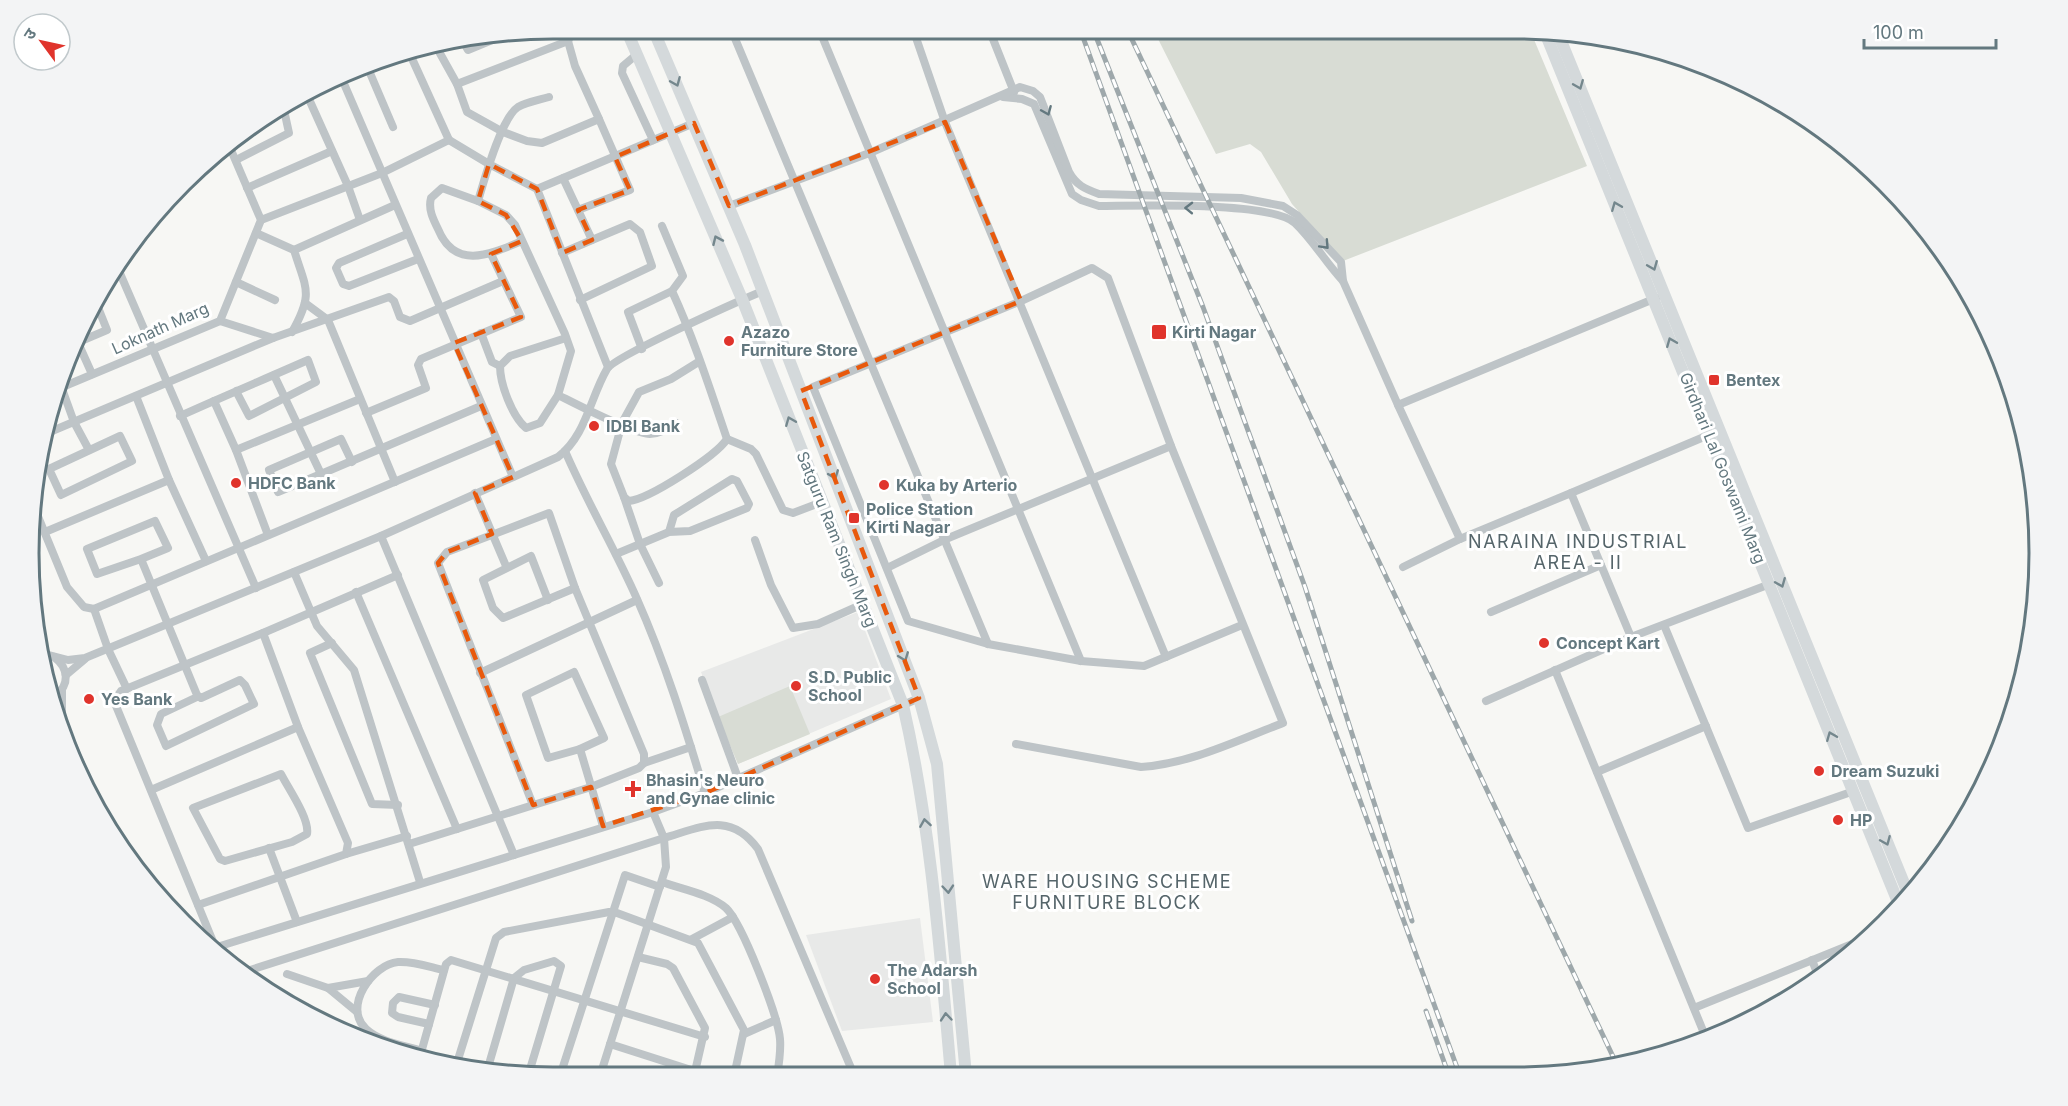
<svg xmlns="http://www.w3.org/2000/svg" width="2068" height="1106" font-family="Inter,'Noto Sans Devanagari',sans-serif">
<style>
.built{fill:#e8e9e8}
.green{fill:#d8dcd4}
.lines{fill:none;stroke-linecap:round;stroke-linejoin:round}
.street{stroke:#bec4c7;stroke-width:8}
.secondary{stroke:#d4d9db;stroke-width:12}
.rail-casing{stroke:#9ea8ab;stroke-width:5}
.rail{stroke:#fff;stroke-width:3;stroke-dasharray:9;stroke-linecap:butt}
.oneway{stroke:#74878d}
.oneway2{stroke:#63787f}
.marked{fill:none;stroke:#e8590c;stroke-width:4.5;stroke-dasharray:12 8;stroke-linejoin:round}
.poi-dot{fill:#e0342c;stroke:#fff;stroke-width:2}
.labels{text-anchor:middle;stroke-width:6;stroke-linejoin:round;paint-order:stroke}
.street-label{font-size:16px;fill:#63787f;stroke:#fff}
.poi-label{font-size:16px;font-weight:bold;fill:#63787f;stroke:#fff;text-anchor:start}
.neighbourhood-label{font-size:18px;letter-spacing:1.5px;fill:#55656a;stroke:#fff}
.rim{fill:none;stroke:#63787f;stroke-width:3}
</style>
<rect width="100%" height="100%" fill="#f7f7f4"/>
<g class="built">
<polygon points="858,612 891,699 738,764 701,672"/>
<polygon points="920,918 933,1022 842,1031 806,935"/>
</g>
<g class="green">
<polygon points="1153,29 1530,30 1587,166 1343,261 1292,204 1261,152 1250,144 1216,154"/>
<polygon points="790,686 810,734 738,764 718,717"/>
</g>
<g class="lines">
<g class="street">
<polyline points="731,29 988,644"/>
<polyline points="819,29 1081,661"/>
<polyline points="913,29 945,122 1166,657"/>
<polyline points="989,29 1014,92"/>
<polyline points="656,36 675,29"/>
<polyline points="464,43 468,50 497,38"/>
<polyline points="437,48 457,84 467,112 503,132 527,141 542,143 599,119 575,66 568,41"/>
<polyline points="409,52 449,140"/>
<polyline points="636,55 623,66 622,73 653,140"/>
<polyline points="367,66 393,127"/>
<polyline points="342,79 513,477"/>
<polyline points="457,84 568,41 574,29"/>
<polyline points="308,97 348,186 360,220"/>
<path d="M549 97C539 100 527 102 518 107 501 118 484 181 478 201L506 215 515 225 565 334 571 351 558 395C576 404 631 433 650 434 660 434 668 428 676 423"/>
<path d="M1003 97 1022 99 1034 104 1072 194 1081 200 1099 206C1136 206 1271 201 1295 223 1313 240 1326 263 1343 281"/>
<polyline points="236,160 289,133 284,110"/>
<polyline points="563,178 592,240 630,224 640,232 652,266 580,300"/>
<polyline points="247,188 332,151"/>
<polyline points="537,189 694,123"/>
<path d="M478 201 442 188 431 198C428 209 433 219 438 229 455 271 491 254 522 241"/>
<path d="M729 206 872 152 1020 87 1033 91 1040 97 1069 172C1076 185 1085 189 1099 194L1241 198 1283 206 1297 215 1341 262 1343 281 1398 405 1656 298"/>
<polyline points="578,210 630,190 599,119"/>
<polyline points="261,220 382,173 449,140 489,164 537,189 608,367"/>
<path d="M662 226 683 276 672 291C694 339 710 389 727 439 716 456 649 499 629 501L624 497 611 464 622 423 639 392 671 379 700 361"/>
<polyline points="256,233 294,250"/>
<polyline points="407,234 339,263 336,268 343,284 349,286 418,259"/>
<polyline points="562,253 592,240"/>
<polyline points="116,264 256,588"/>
<polyline points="236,282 275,300"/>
<polyline points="305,303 328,320 395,482"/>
<polyline points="220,321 273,338 389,297 394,301 400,317 410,321 503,281"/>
<path d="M292 332C314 293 306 289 294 250L395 205"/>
<polyline points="481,333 492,362 500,366"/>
<polyline points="81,341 107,330 97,305"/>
<polyline points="79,345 92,374"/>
<polyline points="642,349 628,312 672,291"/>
<polyline points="274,375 321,474 481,406"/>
<polyline points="61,386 74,422 89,450"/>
<polyline points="60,388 220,321 261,220 228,143"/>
<path d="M558 395 540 423 526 428C512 416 500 384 500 366L510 356 566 338"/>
<polyline points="136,396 169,480 206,561"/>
<polyline points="214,401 236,450 268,535"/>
<polyline points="1398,405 1460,539 1403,567"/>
<polyline points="366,413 426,388 418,365 421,359 521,317 491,254"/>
<path d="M180 416C222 397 265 379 308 360L316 382 249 416 236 391"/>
<polyline points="45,434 273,338"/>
<polygon points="120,436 132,461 61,495 49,469"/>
<polyline points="727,439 751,449 756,454 783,510 793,513 822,502"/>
<polyline points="236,450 360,399"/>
<path d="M565 451C587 502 615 549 637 599 665 662 685 727 705 793"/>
<polyline points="321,474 278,492 269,470 341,439 352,462"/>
<polyline points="475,493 506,566"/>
<polyline points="1571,493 1711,434"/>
<polyline points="624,497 640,544 659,583"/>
<polyline points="37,514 67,587 84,607 94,609 496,439"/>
<polyline points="45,532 169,480"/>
<polyline points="381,536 514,855"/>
<polyline points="1460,539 1571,493 1631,637 1486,701"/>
<polyline points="755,540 771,585 793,628 818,624 863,604"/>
<polyline points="616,554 669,532 690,531 747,508 749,504 737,481 732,479 674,515 669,532"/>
<polyline points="141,559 97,574 87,549 155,521 168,548 141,559 197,695 201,698 240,680 245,685 254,704 166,746 157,725 161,714 197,697"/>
<polyline points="887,568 946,539 1171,446"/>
<polyline points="294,572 317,626 354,670 420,882"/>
<polyline points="356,592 457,829"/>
<polyline points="548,600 531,556 483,580 493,608 503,618 508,616 575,588"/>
<polyline points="94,609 108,649 127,689"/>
<polyline points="1491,612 1601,565"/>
<polyline points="1664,625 1748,828 1854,791"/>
<polyline points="1631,637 1770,584"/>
<polyline points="332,643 310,653 372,804 398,805"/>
<path d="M45 654 68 660 85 658 381 536 558 457C586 436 590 398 607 369 615 356 741 300 763 291"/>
<path d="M54 657C69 668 70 685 55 696"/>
<polyline points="1555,670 1706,1038"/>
<polygon points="574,672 604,738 580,749 548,758 526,695"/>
<polyline points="480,673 637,600"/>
<polyline points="66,675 85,659"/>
<polyline points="702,680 738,778"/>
<polyline points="62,690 62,720 95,796"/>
<path d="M1016 744 1141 767C1190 764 1238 740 1283 723L1171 446 1108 278 1092 268 1021 301 813 387 908 621 988 644 1081 661 1144 666 1242 625"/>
<polyline points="580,749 603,826"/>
<polyline points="644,763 691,747"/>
<polyline points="1597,772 1706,726"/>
<path d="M281 774C288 788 310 819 307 834L292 842 225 861 220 859 193 808Z"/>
<polyline points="151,790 298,727"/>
<polyline points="409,844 591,787 639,768 644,763 644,754 575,588 549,513 447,552 438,563 533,805"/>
<polyline points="269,848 297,922"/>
<polyline points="346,854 407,836"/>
<path d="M662 882C681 889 710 894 726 908 742 923 778 1016 780 1039 781 1051 779 1064 777 1076"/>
<polyline points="198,905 346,854 348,843 298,727 263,633 398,575"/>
<polyline points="692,939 733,917"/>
<polyline points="214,944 114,701 121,691 263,633"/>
<polyline points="217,947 653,812 705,793 919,698"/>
<polyline points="638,957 667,964 673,968 705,1028 694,1076"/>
<polyline points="1812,960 1819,978"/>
<path d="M247 971 664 838C702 827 730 811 758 849L854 1075"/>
<polyline points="287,974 328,988"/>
<polyline points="1694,1008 1862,940"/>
<polyline points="357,1012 328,988 368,981"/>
<polyline points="429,1024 398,1017 392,1013 393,1003 399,997 435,1005"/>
<polyline points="744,1034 776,1020"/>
<polyline points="610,1044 710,1076"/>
<path d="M422 1051C403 1045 380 1042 366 1029 342 1007 373 964 398 962 413 961 430 967 444 970"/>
<polyline points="419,1060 446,964 451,960 705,1037"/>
<polyline points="456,1066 496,938 504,932 609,912 617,913 698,943 744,1030 734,1076"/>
<polyline points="487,1071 514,978 524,970 554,961 561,966 528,1076"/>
<polyline points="560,1076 625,875 660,887"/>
<polyline points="600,1076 666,867 664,838 653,812"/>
</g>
<g class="secondary">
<path d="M626 29 742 299 903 705C931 827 940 951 951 1075"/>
<polyline points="653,29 745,245 919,698 937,764 966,1075"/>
<polyline points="1544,30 1900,907"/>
<polyline points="1557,31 1910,898"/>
</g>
<g class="rail-casing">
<g id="rail">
<polyline points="1080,29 1459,1073"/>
<polyline points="1093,29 1203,307 1305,587 1412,921"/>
<polyline points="1127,29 1617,1065"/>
<polyline points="1426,1011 1448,1073"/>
</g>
</g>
<use href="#rail" class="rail"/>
</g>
<defs><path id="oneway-chevron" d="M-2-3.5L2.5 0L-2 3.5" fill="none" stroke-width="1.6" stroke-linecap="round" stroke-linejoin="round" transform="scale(1.5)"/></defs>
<g class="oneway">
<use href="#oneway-chevron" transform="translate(676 82) rotate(67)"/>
<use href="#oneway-chevron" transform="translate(1579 85) rotate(68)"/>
<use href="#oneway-chevron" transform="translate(1616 206) rotate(-112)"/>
<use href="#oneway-chevron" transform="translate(717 240) rotate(-114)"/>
<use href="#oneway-chevron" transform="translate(1653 266) rotate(68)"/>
<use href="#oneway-chevron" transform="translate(1671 342) rotate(-112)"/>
<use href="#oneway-chevron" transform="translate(790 421) rotate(-112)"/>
<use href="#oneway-chevron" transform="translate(834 475) rotate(69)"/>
<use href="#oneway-chevron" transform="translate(1781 583) rotate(68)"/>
<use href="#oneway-chevron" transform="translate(904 657) rotate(69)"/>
<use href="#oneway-chevron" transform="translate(1831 736) rotate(-112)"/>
<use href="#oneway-chevron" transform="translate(925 823) rotate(-99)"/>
<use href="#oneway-chevron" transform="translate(1886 841) rotate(67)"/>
<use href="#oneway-chevron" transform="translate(948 889) rotate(85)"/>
<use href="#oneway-chevron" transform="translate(946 1017) rotate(-95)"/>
</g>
<g class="oneway2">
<use href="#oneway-chevron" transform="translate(1047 111) rotate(67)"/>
<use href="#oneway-chevron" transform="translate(1189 208) rotate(-179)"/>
<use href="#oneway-chevron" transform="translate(1325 245) rotate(47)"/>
</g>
<path class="marked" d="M945 122 1021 301 801 391 919 698 705 793 603 826 591 787 533 805 438 563 447 552 492 534 475 493 513 477 454 343 521 317 491 254 522 241 506 215 478 201 489 164 537 189 562 253 592 240 578 210 630 190 615 157 694 123 729 206Z"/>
<g class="poi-dot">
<rect x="1151" y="324" width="16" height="16" rx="3"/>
<circle cx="729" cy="341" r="6"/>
<rect x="1708" y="374" width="12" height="12" rx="3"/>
<circle cx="594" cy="426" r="6"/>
<circle cx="236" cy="483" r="6"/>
<circle cx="884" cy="485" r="6"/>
<rect x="848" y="512" width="12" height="12" rx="3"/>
<circle cx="1544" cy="643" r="6"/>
<circle cx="796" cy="686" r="6"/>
<circle cx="89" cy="699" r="6"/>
<circle cx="1819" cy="771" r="6"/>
<path d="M630 780h6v6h6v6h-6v6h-6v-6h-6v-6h6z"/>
<circle cx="1838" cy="820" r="6"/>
<circle cx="875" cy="979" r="6"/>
</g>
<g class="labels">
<g class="street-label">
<text transform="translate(160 328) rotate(-24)" y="6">Loknath Marg</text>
<text transform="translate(1723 468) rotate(68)" y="6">Girdhari Lal Goswami Marg</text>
<text transform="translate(837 539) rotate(68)" y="6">Satguru Ram Singh Marg</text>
</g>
<g class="poi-label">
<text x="741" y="338">Azazo<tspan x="741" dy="18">Furniture Store</tspan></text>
<text x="1172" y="338">Kirti Nagar</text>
<text x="1726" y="386">Bentex</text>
<text x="606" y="432">IDBI Bank</text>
<text x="248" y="489">HDFC Bank</text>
<text x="896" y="491">Kuka by Arterio</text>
<text x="866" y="515">Police Station<tspan x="866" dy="18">Kirti Nagar</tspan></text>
<text x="1556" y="649">Concept Kart</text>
<text x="808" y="683">S.D. Public<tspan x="808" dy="18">School</tspan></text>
<text x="101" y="705">Yes Bank</text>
<text x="1831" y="777">Dream Suzuki</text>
<text x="646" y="786">Bhasin's Neuro<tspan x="646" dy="18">and Gynae clinic</tspan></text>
<text x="1850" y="826">HP</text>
<text x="887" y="976">The Adarsh<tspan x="887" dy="18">School</tspan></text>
</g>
<g class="neighbourhood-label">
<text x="1578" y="548">NARAINA INDUSTRIAL<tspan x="1578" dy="21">AREA - II</tspan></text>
<text x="1107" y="888">WARE HOUSING SCHEME<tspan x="1107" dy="21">FURNITURE BLOCK</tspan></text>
</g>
</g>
<path d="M0 0H2068V1106H0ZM553 39H1515A514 514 0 0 1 2029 553V553A514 514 0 0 1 1515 1067H553A514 514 0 0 1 39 553V553A514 514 0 0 1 553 39Z" fill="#f3f4f5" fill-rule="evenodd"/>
<path class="rim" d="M553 39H1515A514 514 0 0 1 2029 553V553A514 514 0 0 1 1515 1067H553A514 514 0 0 1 39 553V553A514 514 0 0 1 553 39Z"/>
<g transform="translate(42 42) rotate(303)"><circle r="28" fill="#ffffff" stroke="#c1c9cc" stroke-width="1.5"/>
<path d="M0-4.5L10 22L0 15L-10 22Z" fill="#e0342c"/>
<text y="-9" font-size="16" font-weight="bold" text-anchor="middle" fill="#63787f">उ</text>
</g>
<path d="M1864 39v9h132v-9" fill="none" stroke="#63787f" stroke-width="3"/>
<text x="1873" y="39" font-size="18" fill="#63787f" stroke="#ffffff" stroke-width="4.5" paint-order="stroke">100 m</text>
</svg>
